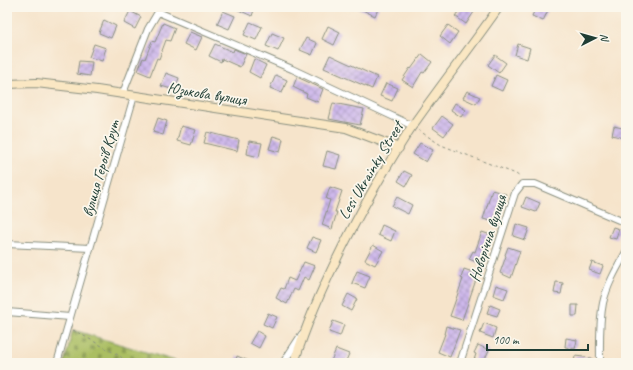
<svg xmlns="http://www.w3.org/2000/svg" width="633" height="370" font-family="Caveat,sans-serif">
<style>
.cemetery{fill:url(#cemetery-stones);stroke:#647e4b}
.building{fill:url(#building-cross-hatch)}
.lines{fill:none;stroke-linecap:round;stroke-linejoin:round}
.minor-casing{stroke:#8a9080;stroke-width:8}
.secondary-casing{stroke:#8a9080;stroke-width:10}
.path{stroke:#8a9080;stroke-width:1;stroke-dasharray:3 3;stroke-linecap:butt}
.minor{stroke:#fff;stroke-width:6}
.secondary{stroke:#fae7c3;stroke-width:8}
.labels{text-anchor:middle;stroke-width:3.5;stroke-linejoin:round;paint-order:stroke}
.street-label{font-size:16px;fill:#1f3d34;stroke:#fbf7ec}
</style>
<defs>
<pattern id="cemetery-stones" width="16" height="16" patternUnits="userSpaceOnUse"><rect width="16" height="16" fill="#aabe62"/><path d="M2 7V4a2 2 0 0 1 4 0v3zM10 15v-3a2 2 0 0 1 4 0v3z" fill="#8a9c52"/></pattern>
<pattern id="building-cross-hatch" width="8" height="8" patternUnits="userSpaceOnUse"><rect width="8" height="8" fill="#ceb8eb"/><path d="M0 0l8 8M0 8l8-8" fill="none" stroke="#a797bf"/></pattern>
</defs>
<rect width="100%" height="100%" fill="#fbf7ec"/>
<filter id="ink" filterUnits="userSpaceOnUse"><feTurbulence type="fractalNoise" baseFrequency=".025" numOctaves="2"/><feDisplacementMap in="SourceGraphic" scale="8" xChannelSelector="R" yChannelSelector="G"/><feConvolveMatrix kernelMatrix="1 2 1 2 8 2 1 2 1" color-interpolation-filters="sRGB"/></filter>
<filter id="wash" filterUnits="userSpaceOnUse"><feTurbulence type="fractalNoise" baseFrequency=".012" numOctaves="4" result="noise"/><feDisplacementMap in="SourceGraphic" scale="16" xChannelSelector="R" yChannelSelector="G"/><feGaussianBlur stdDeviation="0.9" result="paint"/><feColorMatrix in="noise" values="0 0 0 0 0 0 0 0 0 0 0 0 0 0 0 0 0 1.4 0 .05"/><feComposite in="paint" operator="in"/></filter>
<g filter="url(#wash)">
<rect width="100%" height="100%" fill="#f6e4cb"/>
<polygon class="cemetery" points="73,330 182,363 64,363"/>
<g id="blocks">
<g class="building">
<polygon points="232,7 255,7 252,16"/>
<polygon points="356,7 379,7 375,16"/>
<polygon points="462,7 466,7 474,12 466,24 455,16"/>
<polygon points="536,7 545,7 549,8 543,21 532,16"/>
<polygon points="130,11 141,17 135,29 124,23"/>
<polygon points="223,11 235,16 229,29 217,24"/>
<polygon points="104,20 116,26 111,38 99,33"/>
<polygon points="250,22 262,27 256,40 244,35"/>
<polygon points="163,23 175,28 170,41 166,40 159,59 157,58 150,76 138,71 143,58 145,59 152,41 155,42"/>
<polygon points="448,25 458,32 450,44 440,36"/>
<polygon points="328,26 340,32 334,45 322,39"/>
<polygon points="190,32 202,37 196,50 184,44"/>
<polygon points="272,33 284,38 278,51 266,46"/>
<polygon points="306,38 317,43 312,55 300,50"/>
<polygon points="94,44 106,48 102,61 89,57"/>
<polygon points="215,44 233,52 234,49 246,54 240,67 222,59 221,62 209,56"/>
<polygon points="518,44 530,48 527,59 515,55"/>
<polygon points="422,54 432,62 424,73 422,72 413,87 402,80 410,68 411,69"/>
<polygon points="330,55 377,77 372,89 324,68"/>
<polygon points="495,55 506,63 499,73 488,65"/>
<polygon points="254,59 266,65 260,78 249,72"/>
<polygon points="79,61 92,62 90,76 77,74"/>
<polygon points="166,73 179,78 175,90 161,86"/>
<polygon points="276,75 287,80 282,93 270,88"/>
<polygon points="496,75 507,80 502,91 491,86"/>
<polygon points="297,77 323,89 318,102 306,97 307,94 293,87"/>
<polygon points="386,83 398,88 392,101 380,96"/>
<polygon points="467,91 480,97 476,104 463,98"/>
<polygon points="333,103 364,109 360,125 329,119"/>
<polygon points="455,103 466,110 461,117 451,110"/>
<polygon points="442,116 453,124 444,136 433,128"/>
<polygon points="158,118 167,121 163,135 153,132"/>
<polygon points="181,126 196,130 191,145 177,141"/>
<polygon points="614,126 626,129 624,138 612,135"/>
<polygon points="207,132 239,140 237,151 204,143"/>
<polygon points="273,136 283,139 280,152 269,149"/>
<polygon points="249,141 262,143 259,157 247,154"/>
<polygon points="420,143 433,150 426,162 413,154"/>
<polygon points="327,151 340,155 336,169 323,166"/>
<polygon points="404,171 412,175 406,186 398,181"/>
<polygon points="330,187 342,191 335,212 337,212 332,229 322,225 330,200 326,199"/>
<polygon points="492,190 506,194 502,206 499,206 495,222 483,219"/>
<polygon points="397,197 412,205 408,214 392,206"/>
<polygon points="526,197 540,203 536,212 522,207"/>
<polygon points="516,224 529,228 525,240 513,236"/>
<polygon points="382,225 395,231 391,241 378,235"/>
<polygon points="613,227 619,229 616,239 609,237"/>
<polygon points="482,232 491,235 481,264 469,259 473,251 475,252"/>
<polygon points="312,237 321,240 316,252 307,248"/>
<polygon points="373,245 383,251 375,265 365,260"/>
<polygon points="508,247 520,251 511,278 500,273 506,256 505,255"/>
<polygon points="304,262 315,266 309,280 304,277 298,291 294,289 287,304 276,298 281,288 284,289 288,278 295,281"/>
<polygon points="592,262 603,266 600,274 589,270"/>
<polygon points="464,269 478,274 462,320 450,316 463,279 461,278"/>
<polygon points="357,271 370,276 365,288 352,283"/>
<polygon points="556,282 563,283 561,294 554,293"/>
<polygon points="496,285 508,289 504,299 493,295"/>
<polygon points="348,294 357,299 351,311 342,306"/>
<polygon points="490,305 500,309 497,316 487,313"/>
<polygon points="572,305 578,305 577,316 572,316"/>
<polygon points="268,313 277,317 272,328 263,324"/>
<polygon points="333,321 344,325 340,336 329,332"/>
<polygon points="484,323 496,328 493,338 480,333"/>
<polygon points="446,326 460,330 450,357 438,352 445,334 444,334"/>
<polygon points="257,331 265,336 259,348 250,343"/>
<polygon points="566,338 577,340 575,349 565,347"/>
<polygon points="478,345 489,350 483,363 473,363 476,354 474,353"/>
<polygon points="336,349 349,354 345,363 335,363 331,361"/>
<polygon points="237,356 254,363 235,363"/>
<polygon points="575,356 592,358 591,363 574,363"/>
</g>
</g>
</g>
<g filter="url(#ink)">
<use href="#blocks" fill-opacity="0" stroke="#8a9080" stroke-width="1"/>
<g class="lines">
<g class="minor-casing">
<g id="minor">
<polyline points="158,12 292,69 413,126"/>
<polyline points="122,93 125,88 148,29 161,7"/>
<polyline points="7,244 90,248"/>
<polyline points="7,312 70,317"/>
<polyline points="57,363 134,96"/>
<polyline points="283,363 302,334"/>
<polyline points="460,363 515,193 522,184 535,184 626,223"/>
<path d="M600 363C600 343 599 323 603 303 607 285 617 268 626 252"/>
</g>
</g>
<g class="secondary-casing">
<g id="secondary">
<polyline points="7,84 36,83 97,90 346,128 399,148"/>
<path d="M294 363C313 303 341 247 372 192 385 170 398 147 413 125 441 85 471 47 499 7"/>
</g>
</g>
<g class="path">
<polyline points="418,130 441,145 516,174 520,177"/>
<polyline points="73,330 120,356 127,363"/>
</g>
<use href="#minor" class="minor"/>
<use href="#secondary" class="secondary"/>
</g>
</g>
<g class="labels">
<g class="street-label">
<text transform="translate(207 93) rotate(9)" y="6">Юзькова вулиця</text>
<text transform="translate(100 168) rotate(-74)" y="6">вулиця Героїв Крут</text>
<text transform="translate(370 170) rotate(-59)" y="6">Lesi Ukrainky Street</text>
<text transform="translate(487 238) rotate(-72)" y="6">Новорічна вулиця</text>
</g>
</g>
<rect width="633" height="370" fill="none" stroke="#fbf7ec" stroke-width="24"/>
<g transform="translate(595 38) rotate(84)" stroke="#fbf7ec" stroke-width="3" paint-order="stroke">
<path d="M0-3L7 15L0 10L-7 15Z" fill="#1f3d34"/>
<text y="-6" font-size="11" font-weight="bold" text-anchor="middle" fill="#1f3d34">N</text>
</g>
<path d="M487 344v6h101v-6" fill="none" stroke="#1f3d34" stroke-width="2"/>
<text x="493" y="344" font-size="12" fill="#1f3d34" stroke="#fbf7ec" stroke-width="3" paint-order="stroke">100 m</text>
</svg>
